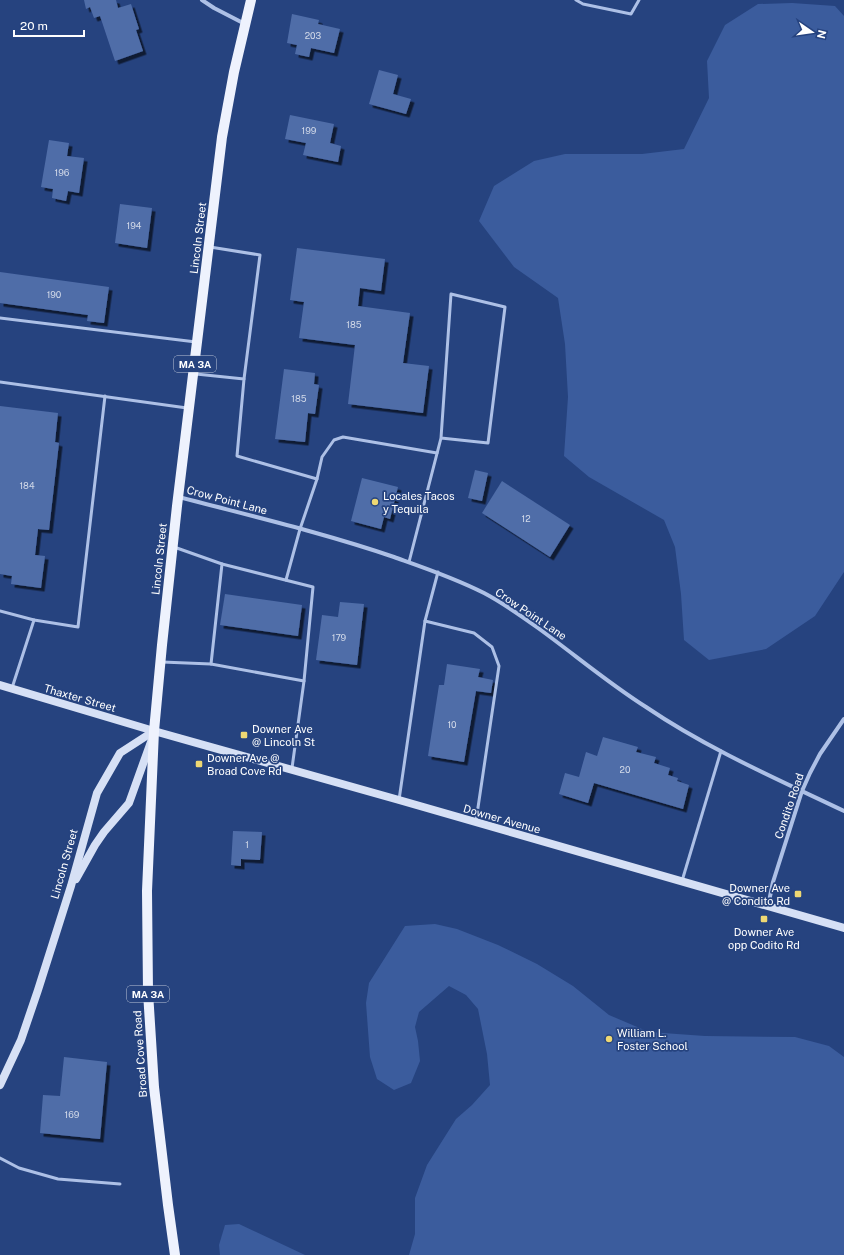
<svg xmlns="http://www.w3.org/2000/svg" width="844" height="1255" font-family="'Public Sans',sans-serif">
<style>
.green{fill:#3b5c9d}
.building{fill:#4f6da8;filter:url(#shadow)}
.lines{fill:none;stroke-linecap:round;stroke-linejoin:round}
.lane{stroke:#adc0e6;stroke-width:3}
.street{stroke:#adc0e6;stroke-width:4}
.secondary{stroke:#d6e0f5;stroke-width:8}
.primary{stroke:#eef2fd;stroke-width:10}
.poi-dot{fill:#eed873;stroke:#26437f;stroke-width:1.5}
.labels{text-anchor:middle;stroke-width:3.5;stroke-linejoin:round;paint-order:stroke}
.number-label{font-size:9px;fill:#d3dae9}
.shield{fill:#26437f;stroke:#bec7d9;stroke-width:1}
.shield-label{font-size:10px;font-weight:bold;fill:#fff}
.street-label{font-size:11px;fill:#fff;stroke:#26437f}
.poi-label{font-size:11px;fill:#fff;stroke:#26437f;text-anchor:start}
</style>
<defs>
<filter id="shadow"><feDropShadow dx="3.5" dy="3.5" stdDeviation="0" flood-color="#0009"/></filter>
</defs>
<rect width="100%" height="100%" fill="#26437f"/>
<g class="green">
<polygon points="792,3 835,6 844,16 844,572 815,616 766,649 709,660 684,640 681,594 675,547 664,520 589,477 564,456 568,397 565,344 558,298 514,267 479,221 494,186 534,161 565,154 642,154 684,149 709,98 707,61 725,25 758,4"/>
<polygon points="435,924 457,929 498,945 537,964 573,986 609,1015 649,1032 705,1036 795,1037 829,1046 844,1057 844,1255 409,1255 415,1234 415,1198 427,1165 456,1119 472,1105 490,1085 487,1054 478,1009 466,995 449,986 419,1012 415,1027 418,1041 420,1061 411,1083 394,1090 377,1079 370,1057 366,1003 369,983 405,926"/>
<polygon points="239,1224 305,1255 220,1255 219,1245 225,1225"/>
</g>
<g class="building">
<polygon points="84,0 116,0 118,8 131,4 139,29 136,30 143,51 115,61 100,16 94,18 90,7 86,9"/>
<polygon points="292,14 319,20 318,24 340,29 334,53 311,48 309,57 295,54 297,45 287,43"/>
<polygon points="379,70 398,75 393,94 411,99 406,114 369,104"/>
<polygon points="290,115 334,124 330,143 341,146 338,162 303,155 306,143 285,139"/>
<polygon points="49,140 69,143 67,156 84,158 79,193 68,191 66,201 52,198 53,189 41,187"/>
<polygon points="120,204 152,208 147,248 115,243"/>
<polygon points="297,248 385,259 381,291 360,288 358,306 410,313 403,363 429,366 423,413 348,404 355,345 299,338 304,302 290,300"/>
<polygon points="0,272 109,287 104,323 87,321 88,315 0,303"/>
<polygon points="284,369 315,373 314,384 319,385 315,414 308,413 305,442 275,439"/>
<polygon points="0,406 58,413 55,442 59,443 49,530 38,529 35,555 45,556 41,588 11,584 12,576 0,574"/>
<polygon points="475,470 488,473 482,501 468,498"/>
<polygon points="362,478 398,487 390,519 384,517 381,529 351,521"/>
<polygon points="502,481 570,525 550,557 482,513"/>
<polygon points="225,594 302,605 298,636 220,625"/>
<polygon points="340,602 364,604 357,665 316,660 322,615 338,617"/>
<polygon points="447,664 480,669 478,677 493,680 491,693 476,691 464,762 428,756 439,685 444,685"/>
<polygon points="603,737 638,747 636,752 656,757 654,763 670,768 668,775 678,778 677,781 689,785 683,809 594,783 588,803 559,794 565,773 579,777 586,752 597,756"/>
<polygon points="233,831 262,832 260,860 241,859 241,866 231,865"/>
<polygon points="64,1057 107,1062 100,1139 40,1133 43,1095 60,1096"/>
</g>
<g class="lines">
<g class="lane">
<polyline points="576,0 583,4 631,14 639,0"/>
<polyline points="210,247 260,255 244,379"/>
<polyline points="0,318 196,342"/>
<polyline points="196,374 244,379 237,456 317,479 300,529 286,580"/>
<polyline points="0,382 187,408"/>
<polyline points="317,479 322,457 334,440 343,437 437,453"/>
<polyline points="409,562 441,438 451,294 505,307 488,443 441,438"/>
<polyline points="222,564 313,587 304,681"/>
<polyline points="0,611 34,620 12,688"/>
<polyline points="34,620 78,627 105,396"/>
<polyline points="425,621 438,572"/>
<polyline points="162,662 211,664 222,564 174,547"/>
<polyline points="211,664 304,681 292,768"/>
<polyline points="399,800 425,621 474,633 492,647 499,666 476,821"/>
<polyline points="682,881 721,751"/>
<polyline points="0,1158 19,1168 58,1179 120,1184"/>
</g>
<g class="street">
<polyline points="202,0 214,8 245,24"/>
<path d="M179 497C251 516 324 533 394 557 425 568 455 578 484 593 503 603 520 615 538 628 574 654 608 683 646 707 708 749 777 779 844 811"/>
<polyline points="768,906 773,882 802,791 810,773 820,754 844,719"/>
</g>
<g class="secondary">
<polyline points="0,685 154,731 399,800 844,928"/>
<polyline points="76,879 95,845 104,832 129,803 152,739"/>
<polyline points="0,1085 21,1040 38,990 71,886 97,793 120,753 154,731"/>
</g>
<polyline class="primary" points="175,1255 168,1205 154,1087 148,992 147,891 154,731 162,645 177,506 222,137 234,72 251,0"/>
</g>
<g class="poi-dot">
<circle cx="375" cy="502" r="4"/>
<rect x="240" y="731" width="8" height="8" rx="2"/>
<rect x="195" y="760" width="8" height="8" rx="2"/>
<rect x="794" y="890" width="8" height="8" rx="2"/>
<rect x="760" y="915" width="8" height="8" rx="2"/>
<circle cx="609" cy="1039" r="4"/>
</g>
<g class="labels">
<g class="number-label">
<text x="313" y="39">203</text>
<text x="309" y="134">199</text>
<text x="62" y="176">196</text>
<text x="134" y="229">194</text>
<text x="54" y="298">190</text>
<text x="354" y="328">185</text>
<text x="299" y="402">185</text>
<text x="27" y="489">184</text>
<text x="526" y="522">12</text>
<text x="339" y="641">179</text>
<text x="452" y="728">10</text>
<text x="625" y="773">20</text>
<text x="247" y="848">1</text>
<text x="72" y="1118">169</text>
</g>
<g class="shield">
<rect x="174" y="356" width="42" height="16" rx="3"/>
<rect x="127" y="986" width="42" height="16" rx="3"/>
</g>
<g class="shield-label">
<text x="195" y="368">MA 3A</text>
<text x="148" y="998">MA 3A</text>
</g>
<g class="street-label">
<text transform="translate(198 238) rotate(-83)" y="4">Lincoln Street</text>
<text transform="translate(227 500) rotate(15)" y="4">Crow Point Lane</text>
<text transform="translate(159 559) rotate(-84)" y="4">Lincoln Street</text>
<text transform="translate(531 614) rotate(34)" y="4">Crow Point Lane</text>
<text transform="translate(80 698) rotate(16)" y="4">Thaxter Street</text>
<text transform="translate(789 806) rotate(-71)" y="4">Condito Road</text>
<text transform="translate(502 819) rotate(16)" y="4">Downer Avenue</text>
<text transform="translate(64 864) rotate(-74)" y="4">Lincoln Street</text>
<text transform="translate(140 1054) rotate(-94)" y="4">Broad Cove Road</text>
</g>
<g class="poi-label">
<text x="383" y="500">Locales Tacos<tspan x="383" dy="13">y Tequila</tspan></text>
<text x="252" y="733">Downer Ave<tspan x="252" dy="13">@ Lincoln St</tspan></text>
<text x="207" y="762">Downer Ave @<tspan x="207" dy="13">Broad Cove Rd</tspan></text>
<text x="790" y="892" text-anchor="end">Downer Ave<tspan x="790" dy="13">@ Condito Rd</tspan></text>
<text x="764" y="936" text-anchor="middle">Downer Ave<tspan x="764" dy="13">opp Codito Rd</tspan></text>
<text x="617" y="1037">William L.<tspan x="617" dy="13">Foster School</tspan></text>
</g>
</g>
<g transform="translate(812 32) rotate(103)" stroke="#26437f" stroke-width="3" paint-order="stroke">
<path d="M0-3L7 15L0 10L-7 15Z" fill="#ffffff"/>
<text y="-6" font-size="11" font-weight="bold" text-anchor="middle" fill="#ffffff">N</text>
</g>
<path d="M14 30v6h70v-6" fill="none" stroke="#ffffff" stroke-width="2"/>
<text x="20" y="30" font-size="12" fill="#ffffff" stroke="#26437f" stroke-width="3" paint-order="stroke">20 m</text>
</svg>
